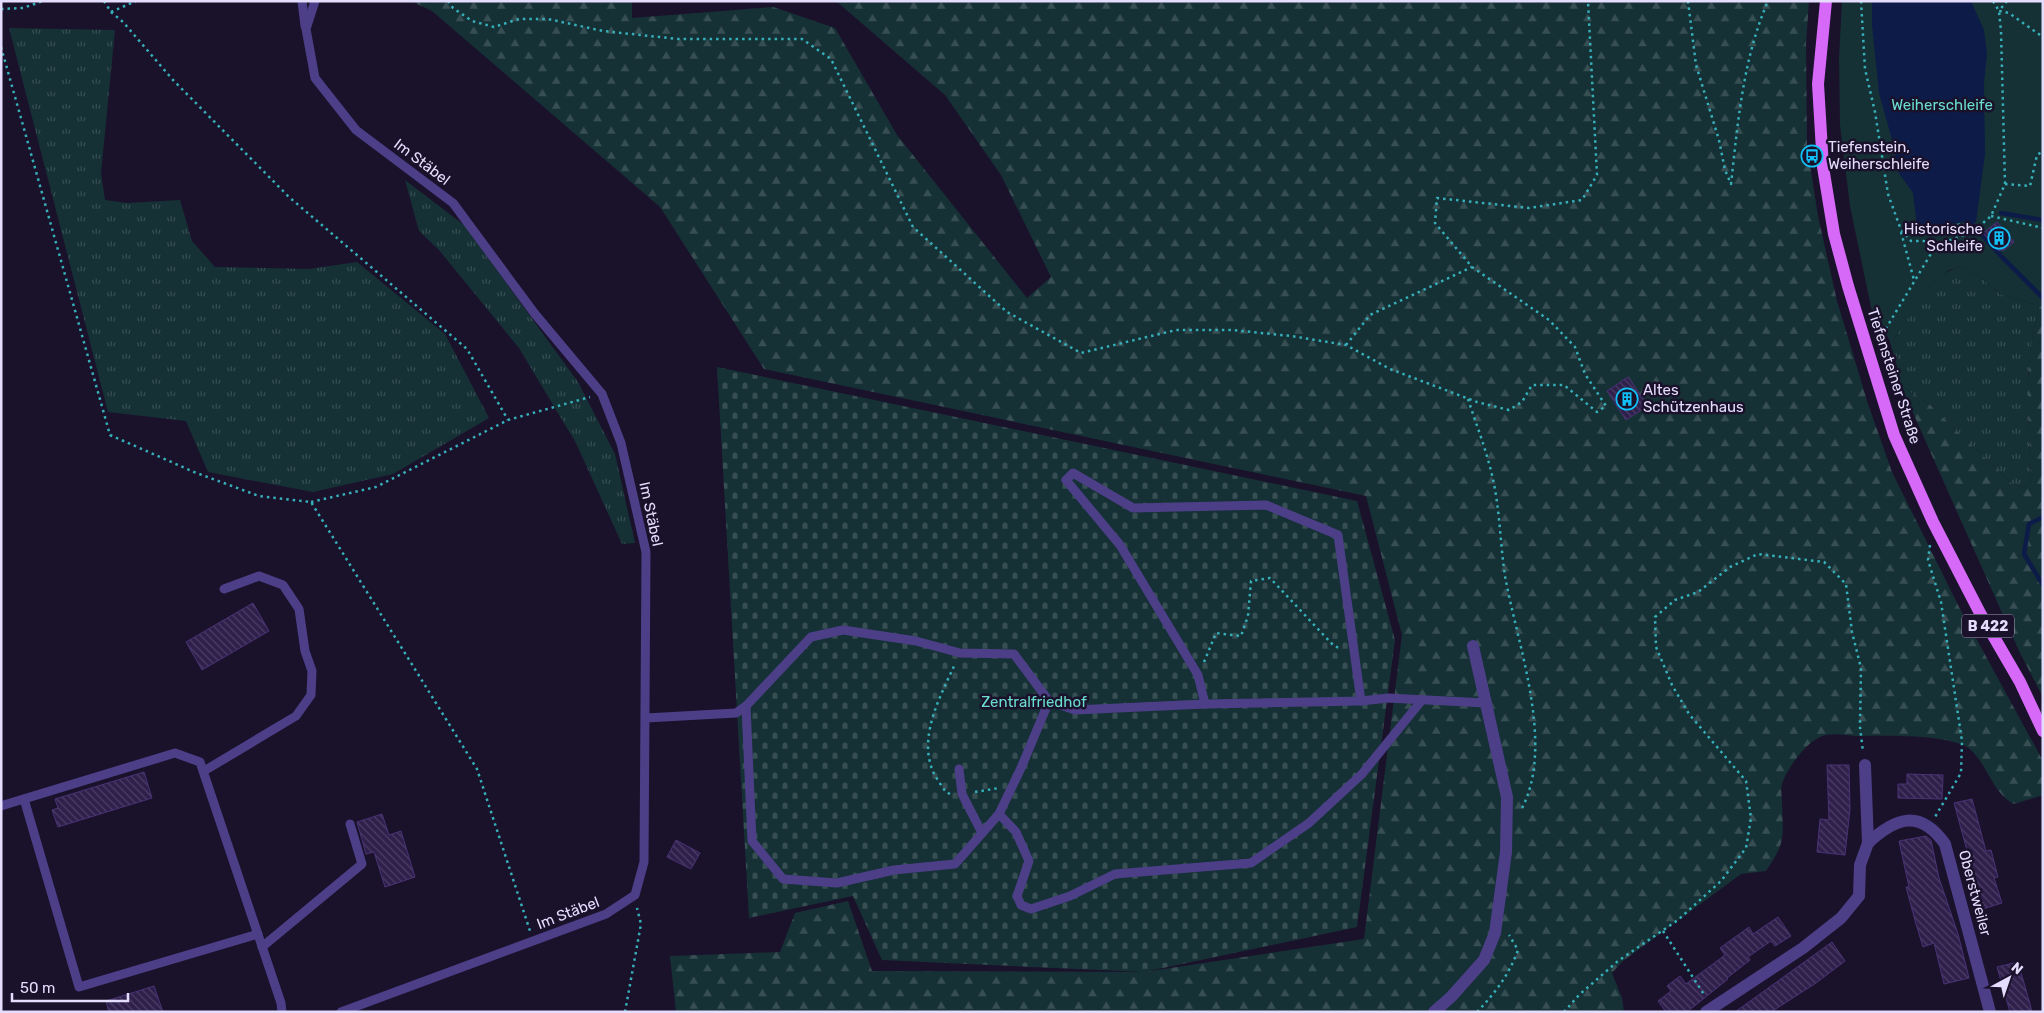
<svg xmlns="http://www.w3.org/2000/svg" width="2044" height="1013" font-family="Rubik,sans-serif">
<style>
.grass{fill:url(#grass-tufts)}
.forest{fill:url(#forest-firs)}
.cemetery{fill:url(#cemetery-stones)}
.park{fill:#153135}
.water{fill:#0d1b49}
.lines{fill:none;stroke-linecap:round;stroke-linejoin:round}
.stream{stroke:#0d1b49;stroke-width:4.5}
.building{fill:url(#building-back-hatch);stroke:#493276}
.path{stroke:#36afb9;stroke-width:2.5;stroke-dasharray:2.5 4;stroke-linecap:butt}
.service{stroke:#4c3f88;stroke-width:9}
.minor{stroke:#4c3f88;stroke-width:12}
.primary{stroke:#d769f9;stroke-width:12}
.labels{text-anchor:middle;stroke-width:5;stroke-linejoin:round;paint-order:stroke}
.shield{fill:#1a122b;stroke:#a8a0bf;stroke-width:1}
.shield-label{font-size:14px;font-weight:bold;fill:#e5ddfe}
.park-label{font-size:15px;fill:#6addd0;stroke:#1a122b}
.poi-label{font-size:15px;fill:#e5ddfe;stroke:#1a122b;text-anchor:start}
.street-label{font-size:15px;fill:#e5ddfe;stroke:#1a122b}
</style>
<defs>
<pattern id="grass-tufts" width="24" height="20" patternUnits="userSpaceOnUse" patternTransform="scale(1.25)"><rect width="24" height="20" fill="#153135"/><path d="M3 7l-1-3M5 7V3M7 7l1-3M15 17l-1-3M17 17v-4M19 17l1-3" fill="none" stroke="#374e53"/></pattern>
<pattern id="forest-firs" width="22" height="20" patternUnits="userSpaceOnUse" patternTransform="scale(1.25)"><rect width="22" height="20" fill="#153135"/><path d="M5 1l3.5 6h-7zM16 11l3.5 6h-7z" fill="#374e53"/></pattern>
<pattern id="cemetery-stones" width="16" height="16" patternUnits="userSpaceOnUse" patternTransform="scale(1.25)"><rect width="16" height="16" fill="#153135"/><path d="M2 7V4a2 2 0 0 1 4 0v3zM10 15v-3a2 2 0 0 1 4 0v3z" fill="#374e53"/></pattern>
<pattern id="building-back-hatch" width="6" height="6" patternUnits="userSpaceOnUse" patternTransform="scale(1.25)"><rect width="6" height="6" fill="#2e1f4b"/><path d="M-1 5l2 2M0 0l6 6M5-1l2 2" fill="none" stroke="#4c3f66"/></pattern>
</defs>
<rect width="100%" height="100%" fill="#1a122b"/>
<g class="grass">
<polygon points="9,28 115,30 101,173 105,200 127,203 180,200 192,241 215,267 309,269 357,262 445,334 489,418 393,474 313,492 208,472 186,421 108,412"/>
<polygon points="405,180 464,225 578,382 615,454 635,543 622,544 576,443 519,348 439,250 419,231"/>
<path d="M1960 267 1978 275 2000 294 2040 306C2022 362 2029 423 2031 480L2025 488 2011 483 1928 403 1901 386 1896 362 1889 339H1894C1911 314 1928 275 1960 267Z"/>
</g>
<g class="forest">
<path d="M411 1H632V18L773 7 835 28 897 135 1027 298 1051 277 1001 175 945 95 836 1H1809L1806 44 1807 146 1818 216 1837 301 1868 404 1892 472 1959 607 2043 761V795L2014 804C1993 793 1988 767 1972 751 1954 733 1882 736 1856 736 1847 735 1835 733 1826 735 1809 738 1789 766 1783 781 1780 787 1782 796 1782 803 1783 837 1786 842 1766 871L1741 874 1623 961 1612 973 1622 998 1624 1012H676L670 956 780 952 795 913 848 901 872 971 1144 972 1364 939 1402 635 1366 496 764 369 660 207 432 11Z"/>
<path d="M2040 306 2043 307V697L2020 653 1901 386 1928 403 2011 483 2025 488 2031 480C2029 423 2022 362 2040 306Z"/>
</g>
<polygon class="cemetery" points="717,367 1357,501 1395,640 1357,927 1144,972 882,960 853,896 749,918"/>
<polygon class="park" points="1842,1 2043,1 2043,307 2000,294 1978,275 1960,267 1949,270 1929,287 1894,339 1889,339 1872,312 1850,206 1840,125 1839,58"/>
<polygon class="water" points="1872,1 1971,1 1984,30 1987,54 1984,83 1985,154 1976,222 1969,224 1964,222 1919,229 1917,227 1913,193 1898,172 1893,143 1879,93 1872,25"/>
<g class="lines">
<g class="stream">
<polyline points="2001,213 2043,220"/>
<polyline points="1970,219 1972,224 2001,256 2043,298"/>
<polyline points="2043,517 2029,524 2024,554 2043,585"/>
</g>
</g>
<g class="building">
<polygon points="1997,222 2014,242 2003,251 2002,249 1999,251 1983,233"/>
<polygon points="1628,377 1648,406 1626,420 1607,391"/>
<polygon points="253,603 269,631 202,670 186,642"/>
<polygon points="1827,765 1849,765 1850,809 1845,855 1817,852 1820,819 1829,820"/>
<polygon points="144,772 152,798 58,827 52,810 58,808 55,799"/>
<polygon points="1907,774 1943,775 1942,799 1898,798 1898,784 1907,784"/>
<polygon points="1972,799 1986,851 1991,850 1998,877 1994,878 2002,903 1983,909 1954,803"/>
<polygon points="382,814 389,835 401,831 415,877 385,887 374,852 366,854 357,822"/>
<polygon points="1926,836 1931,840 1939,878 1958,934 1969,978 1944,984 1934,943 1923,947 1916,924 1906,887 1909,887 1899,841"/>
<polygon points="676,840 700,853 691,869 667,857"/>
<polygon points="1778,917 1791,936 1775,946 1771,941 1748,957 1750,960 1727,978 1728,979 1687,1012 1666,1012 1658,1001 1671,991 1667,986 1680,976 1686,984 1725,955 1720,948 1749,927 1753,934"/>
<polygon points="1832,942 1845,961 1816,983 1771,1012 1735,1012"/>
<polygon points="2018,962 2030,1004 2032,1012 2010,1012 1997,967"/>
<polygon points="154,986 163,1012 109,1012 106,1001"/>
</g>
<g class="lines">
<g class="path">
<polyline points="104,1 111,12 123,22 173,80 289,197 467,349 508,420"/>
<polyline points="448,1 453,8 472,21 494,27 519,19 548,19 603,31 678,39 802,39 831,59 913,227 1007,312 1081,353 1176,330 1232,330 1291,336 1346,345 1390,369 1477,402 1509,410 1522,402 1532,385 1564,385 1597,412 1606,406 1585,374 1575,347 1549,320 1472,267 1435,223 1437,198 1529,208 1582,200 1597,175 1588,1"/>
<path d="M1688 1 1696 65 1719 140 1725 170 1731 184C1738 121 1743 59 1768 1"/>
<polyline points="1861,1 1865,69 1875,112 1888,194 1901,230 1911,241 1924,241 1924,231 1963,224 1973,232"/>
<polyline points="2007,1 1999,11 2009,13 2043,37"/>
<polyline points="1,9 23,8 43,1"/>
<polyline points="111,12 136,1"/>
<polyline points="1,47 110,435 194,472 259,496 311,502 477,769 530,931"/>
<polyline points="2005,184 2030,186 2037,155 2043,151"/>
<polyline points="1991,216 2043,228"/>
<polyline points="1901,232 1914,280"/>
<polyline points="1879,340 1932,252 1945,242 1973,232 1991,216 2005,184 2001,31 1999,11 1993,1"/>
<polyline points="1346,345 1370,315 1472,267"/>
<path d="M1468 399C1476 424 1486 449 1492 475 1500 508 1500 543 1505 576 1517 644 1556 746 1521 810"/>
<polyline points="311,502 376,487 508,420 590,397"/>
<polyline points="1930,545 1928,560 1941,602 1962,741 1961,773 1935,817"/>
<polyline points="1204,662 1216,633 1241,636 1248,616 1251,581 1270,578 1334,646 1342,649"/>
<polyline points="975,792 999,788"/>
<path d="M950 794 946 792C941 785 935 777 932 769 919 734 941 695 955 664"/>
<polyline points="1663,931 1705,996"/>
<polyline points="625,1012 641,924 637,908"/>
<path d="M1477 1012C1495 993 1509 975 1518 950L1509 935"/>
<polyline points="1564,1012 1579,995 1618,961 1678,920 1721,881 1746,848 1751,818 1746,781 1689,714 1672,685 1656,647 1655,617 1675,600 1698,592 1730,567 1758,554 1824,562 1846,584 1852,632 1861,668 1860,727 1863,752"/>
</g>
<g class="service">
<polyline points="302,1 305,26"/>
<polyline points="315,1 306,29 315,78 356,130 453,203 535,314 602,394 621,443 646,552 644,862 635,895 606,914 341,1012"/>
<polyline points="1205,704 1198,675 1120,545 1066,480 1073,473 1133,508 1266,505 1338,535 1361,701"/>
<polyline points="746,706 752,841 783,879 837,883 894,870 955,864 999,814 1021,768 1049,701"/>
<polyline points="646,718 736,713 746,706 811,637 843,630 916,641 960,653 1014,654 1049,701 1075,710 1205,704 1361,701 1388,698 1485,703"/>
<polyline points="959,769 962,794 982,833"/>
<polyline points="204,771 296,716 311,695 312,671 305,651 299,609 283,585 259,576 224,589"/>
<polyline points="24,799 79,987 258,934"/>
<polyline points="1,806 175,753 200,762 281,1003 282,1012"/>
<polyline points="999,814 1016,832 1029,861 1017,896 1021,905 1031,909 1070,896 1115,874 1251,863 1309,823 1362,774 1422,700"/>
<polyline points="262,947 362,864 350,824"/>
</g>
<g class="minor">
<path d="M1868 843C1896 817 1920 809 1945 844L1990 1012"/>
<polyline points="1434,1012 1451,997 1484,960 1495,933 1506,852 1507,797 1473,646"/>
<polyline points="1706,1012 1803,948 1841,918 1859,896 1860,865 1868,843 1865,765"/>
</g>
<polyline class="primary" points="1826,1 1818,84 1823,167 1834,234 1848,286 1894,435 1933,522 1980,613 2020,682 2043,731"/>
</g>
<defs>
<g id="bus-ring" transform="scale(1.125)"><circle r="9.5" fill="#1a122b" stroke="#11c0f6" stroke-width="1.5"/><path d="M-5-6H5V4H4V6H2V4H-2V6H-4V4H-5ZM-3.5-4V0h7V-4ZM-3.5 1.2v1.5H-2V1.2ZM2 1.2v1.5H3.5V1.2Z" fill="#11c0f6"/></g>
<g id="building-ring" transform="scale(1.125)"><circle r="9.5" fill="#1a122b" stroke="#11c0f6" stroke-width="1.5"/><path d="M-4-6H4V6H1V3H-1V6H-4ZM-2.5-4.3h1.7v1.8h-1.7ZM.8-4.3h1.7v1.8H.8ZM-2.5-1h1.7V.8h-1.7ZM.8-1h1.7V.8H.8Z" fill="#11c0f6"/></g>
</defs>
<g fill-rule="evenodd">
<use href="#bus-ring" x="1812" y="156"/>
<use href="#building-ring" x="1999" y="238"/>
<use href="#building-ring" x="1627" y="399"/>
</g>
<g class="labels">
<rect class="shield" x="1962" y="614.5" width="52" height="23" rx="4"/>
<g class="shield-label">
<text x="1988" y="631">B 422</text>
</g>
<g class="park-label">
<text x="1942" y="110">Weiherschleife</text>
<text x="1034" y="707">Zentralfriedhof</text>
</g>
<g class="poi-label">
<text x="1828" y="152">Tiefenstein,<tspan x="1828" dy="17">Weiherschleife</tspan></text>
<text x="1983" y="234" text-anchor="end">Historische<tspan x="1983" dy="17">Schleife</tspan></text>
<text x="1643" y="395">Altes<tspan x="1643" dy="17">Schützenhaus</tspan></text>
</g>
<g class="street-label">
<text transform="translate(422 162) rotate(37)" y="5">Im Stäbel</text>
<text transform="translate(1894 376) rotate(72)" y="5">Tiefensteiner Straße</text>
<text transform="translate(651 514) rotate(78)" y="5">Im Stäbel</text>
<text transform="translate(1975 893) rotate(75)" y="5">Oberstweiler</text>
<text transform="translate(568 913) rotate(-21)" y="5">Im Stäbel</text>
</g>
</g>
<rect width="2044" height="1013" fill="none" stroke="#e5ddfe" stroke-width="5"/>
<g transform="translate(2009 978) rotate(40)" stroke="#1a122b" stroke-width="4" paint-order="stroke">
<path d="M0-4L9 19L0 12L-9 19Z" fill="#e5ddfe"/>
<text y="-8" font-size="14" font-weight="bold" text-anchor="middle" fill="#e5ddfe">N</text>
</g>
<path d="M12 993v8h116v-8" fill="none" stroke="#e5ddfe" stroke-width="2.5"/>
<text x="20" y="993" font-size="15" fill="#e5ddfe" stroke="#1a122b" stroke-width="4" paint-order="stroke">50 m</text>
</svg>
